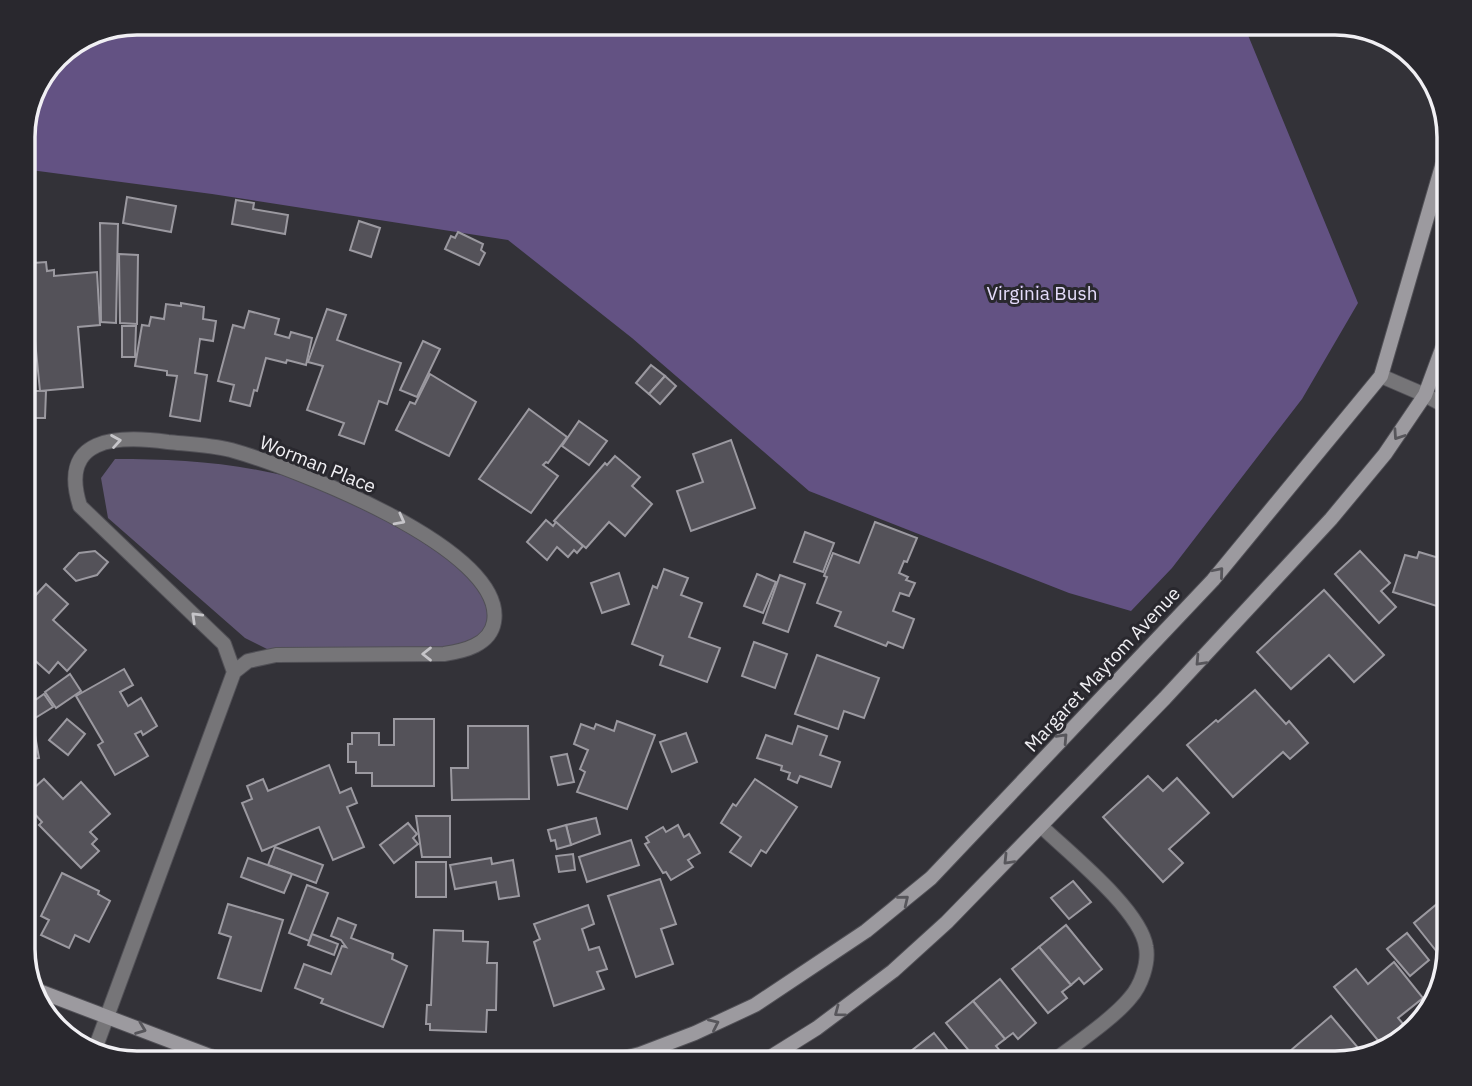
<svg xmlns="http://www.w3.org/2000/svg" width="1472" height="1086" font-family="'IBM Plex Sans',sans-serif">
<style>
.green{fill:#615775}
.forest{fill:#635283}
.building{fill:#545259;stroke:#9b99a0;stroke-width:2}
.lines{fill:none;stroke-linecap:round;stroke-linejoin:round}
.street-casing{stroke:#515056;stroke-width:16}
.secondary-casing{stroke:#515056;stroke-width:16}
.street{stroke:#767578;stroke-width:14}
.secondary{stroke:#9c9a9f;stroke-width:14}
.oneway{stroke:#57565b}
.oneway2{stroke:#c6c5c9}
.labels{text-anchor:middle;stroke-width:6;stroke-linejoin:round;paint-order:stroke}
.park-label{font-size:19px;fill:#e5dcfb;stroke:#29282e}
.street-label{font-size:19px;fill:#f1f0f4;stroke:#29282e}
.rim{fill:none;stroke:#f1f0f4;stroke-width:3.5}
</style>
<rect width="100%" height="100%" fill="#333238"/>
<path class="green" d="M115 459C187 459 264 464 332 491 383 512 438 553 484 584L489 631 469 648 283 657 245 638 108 518 101 478Z"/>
<polygon class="forest" points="137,23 1243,23 1358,303 1302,399 1172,568 1131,611 1069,593 809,491 632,338 508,240 212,194 23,169 23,129 61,51"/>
<g class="building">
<polygon points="127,197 176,206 171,232 123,223"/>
<polygon points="236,200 254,203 253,209 288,215 285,234 232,224"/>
<polygon points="359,221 380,228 371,257 350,250"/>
<polygon points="100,223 118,224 116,323 101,322"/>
<polygon points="458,232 483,244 481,250 485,253 479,265 445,249 451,236 455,238"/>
<polygon points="119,254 138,255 137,324 120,323"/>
<polygon points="46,262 47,271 54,270 54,276 97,272 100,325 78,327 83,387 40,391 29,280 34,279 33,263"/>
<polygon points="181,303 204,307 203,319 216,321 213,341 200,339 195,373 207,375 200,421 170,416 177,376 167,375 167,371 135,366 142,325 149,326 151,317 164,319 166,304 181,306"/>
<polygon points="327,309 346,315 337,340 401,363 387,404 379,401 364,444 339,435 344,423 307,410 323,366 308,362"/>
<polygon points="249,311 279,319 275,334 289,338 291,332 312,338 306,365 287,360 286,363 266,358 257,391 254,390 250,406 230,401 234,385 218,381 233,325 244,328"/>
<polygon points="122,326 136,326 135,357 122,357"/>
<polygon points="423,341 440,349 417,397 400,390"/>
<polygon points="651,365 665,376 649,394 636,383"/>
<polygon points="430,374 476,402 449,456 396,430 410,402 415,404"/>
<polygon points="665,376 676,386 660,404 649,394"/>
<polygon points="31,391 46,391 45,418 31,418"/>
<polygon points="529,409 567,437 548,463 546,462 543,465 558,476 531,513 479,479"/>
<polygon points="579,421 607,441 589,465 562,446"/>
<polygon points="731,440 755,508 691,531 677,491 703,482 693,454"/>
<polygon points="615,456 640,477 632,486 652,504 625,536 609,522 586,548 554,521 605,463 607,465"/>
<polygon points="546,520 553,526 556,522 583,546 577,553 574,550 568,557 557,547 547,560 527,542"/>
<polygon points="875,522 917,538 907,562 904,561 899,573 908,577 906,580 915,583 909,596 900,593 893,611 914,619 903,648 888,642 886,646 835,626 841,612 817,603 827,577 824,576 833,553 859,563"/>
<polygon points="805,532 834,543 823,572 794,562"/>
<polygon points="95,551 108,562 97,575 76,581 64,569 79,553"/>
<polygon points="1360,551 1390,583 1381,591 1396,607 1379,623 1335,574"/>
<polygon points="1419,552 1449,561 1449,610 1393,592 1405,555 1417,558"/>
<polygon points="664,569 688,578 681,595 702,603 689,637 720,648 707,682 660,665 663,656 632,644 653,586 657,588"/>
<polygon points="619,573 629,604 602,613 591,583"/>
<polygon points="757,574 776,582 763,613 744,606"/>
<polygon points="780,575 805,584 788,632 763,623"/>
<polygon points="46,584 68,604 53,620 86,650 67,671 58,662 49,673 31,657 23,666 23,609"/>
<polygon points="1324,590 1384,655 1354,682 1329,655 1291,689 1257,652"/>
<polygon points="754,642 787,654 775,688 742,676"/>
<polygon points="817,655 879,678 864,718 844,711 838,729 795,714"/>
<polygon points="124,669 133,685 120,692 128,706 141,698 157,726 143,735 141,731 135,734 148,756 115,775 98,745 103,742 76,696"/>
<polygon points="70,674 81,691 56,708 45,692"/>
<polygon points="1255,690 1286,724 1289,721 1308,743 1290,759 1283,752 1233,797 1187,745 1216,720 1218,722"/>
<polygon points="44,694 53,707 32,720 24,708"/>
<polygon points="67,719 85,734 68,755 49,740"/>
<polygon points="394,719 434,719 434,786 372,786 372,773 356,773 356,762 348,762 348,744 352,744 352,733 379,733 379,745 394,745"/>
<polygon points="617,721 655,735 627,809 577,792 585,772 580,769 588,750 574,744 581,724 594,729 596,724 614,731"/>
<polygon points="33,724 39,758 23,761 23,726"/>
<polygon points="468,726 528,726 529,799 452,800 451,768 468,768"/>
<polygon points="798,726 827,736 820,755 840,762 831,787 800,776 797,783 788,779 790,773 781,770 782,766 757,758 766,735 792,744"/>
<polygon points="686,733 697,762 672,772 660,742"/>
<polygon points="567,754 574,782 558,785 551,757"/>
<polygon points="329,765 340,793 351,788 357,803 347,807 364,847 333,860 319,827 262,851 242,803 252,799 247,786 263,779 268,791"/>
<polygon points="1148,776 1163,791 1177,778 1209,813 1169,849 1183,863 1163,882 1103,817"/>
<polygon points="44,779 63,799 81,782 110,814 90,832 97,839 92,844 99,851 81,868 39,825 42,822 23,801 23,798"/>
<polygon points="755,779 797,807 766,853 761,850 751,866 730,852 741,837 721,823 733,804 736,806"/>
<polygon points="416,816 450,816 450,857 422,857"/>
<polygon points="596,818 600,834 571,845 566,825"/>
<polygon points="408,823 417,834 413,838 418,844 394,863 380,845"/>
<polygon points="566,825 571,845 557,849 555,840 551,841 548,830"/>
<polygon points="678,825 684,837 689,834 700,853 688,860 693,867 671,880 666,872 663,873 645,844 649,842 646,837 663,827 666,832"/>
<polygon points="631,840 639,865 587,882 579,857"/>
<polygon points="275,847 323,865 316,883 268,865"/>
<polygon points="573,854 575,870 559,872 556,856"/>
<polygon points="248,858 292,874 284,893 241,877"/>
<polygon points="491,858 492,864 513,860 519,896 499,899 496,882 455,889 450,865"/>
<rect x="416" y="862" width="30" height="35"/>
<polygon points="62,873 99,891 98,894 110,901 89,942 75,935 69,948 41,935 49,920 41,916"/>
<polygon points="660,879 676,924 661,929 673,964 636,977 608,896"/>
<polygon points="1073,881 1091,902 1069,919 1051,898"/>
<polygon points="307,885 328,893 309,941 289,933"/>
<polygon points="1449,894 1449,950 1445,962 1414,923"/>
<polygon points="228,904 283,920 261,991 218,978 231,937 219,933"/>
<polygon points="588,905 594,924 582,929 589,950 599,947 607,969 597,972 604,989 554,1006 534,942 540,939 534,924"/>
<polygon points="338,918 356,925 351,938 393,954 392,959 407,966 383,1027 321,1003 323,999 295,988 304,964 331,974 342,946 346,947 341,940 331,936"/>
<polygon points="1066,925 1102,969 1084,984 1079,978 1071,985 1039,947"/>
<polygon points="434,930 463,931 463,941 488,942 487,963 497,963 496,1010 487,1010 486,1032 430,1030 430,1024 426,1024 427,1005 431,1005"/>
<polygon points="1407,933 1429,960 1410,976 1387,949"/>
<polygon points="312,934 338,944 334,955 308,945"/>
<polygon points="1039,947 1071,985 1062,992 1067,998 1048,1013 1012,969"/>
<polygon points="1394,962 1423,998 1398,1018 1404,1025 1381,1044 1334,987 1356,969 1368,984"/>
<polygon points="1000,979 1036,1023 1018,1039 1013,1033 1005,1039 973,1001"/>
<polygon points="973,1001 1005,1039 996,1046 1001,1052 987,1063 979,1063 946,1023"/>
<polygon points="1331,1016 1360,1050 1346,1061 1335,1063 1276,1063"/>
<polygon points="934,1033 958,1063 913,1063 906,1055"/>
</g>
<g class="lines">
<g class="street-casing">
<g id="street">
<polyline points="1381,376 1425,395 1449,408"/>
<path d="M1041 826C1068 852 1141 910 1146 947 1149 963 1141 986 1130 998 1113 1019 1074 1045 1051 1063"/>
<path d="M95 1049 234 672 248 661 276 655 444 654C464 651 490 645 494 622 507 548 288 466 231 450 211 445 188 444 168 442 117 435 58 437 80 506L224 644 234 672"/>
</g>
</g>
<g class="secondary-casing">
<g id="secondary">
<polyline points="31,988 210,1056 235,1063"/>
<polyline points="604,1063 640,1054 695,1033 755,1005 866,931 931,878 1213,580 1381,376 1449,142"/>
<polyline points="761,1063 817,1028 893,971 947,922 1165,698 1331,519 1385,454 1425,395 1449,330"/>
</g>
</g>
<use href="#street" class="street"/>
<use href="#secondary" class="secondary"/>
</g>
<defs><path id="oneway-chevron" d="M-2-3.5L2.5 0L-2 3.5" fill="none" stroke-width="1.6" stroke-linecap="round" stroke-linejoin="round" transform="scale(1.75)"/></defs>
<g class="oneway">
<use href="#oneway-chevron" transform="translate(1398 435) rotate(124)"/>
<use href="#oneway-chevron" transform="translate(1219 572) rotate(-50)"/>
<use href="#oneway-chevron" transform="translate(1200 661) rotate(133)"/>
<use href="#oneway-chevron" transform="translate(1063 738) rotate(-47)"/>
<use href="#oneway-chevron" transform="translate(1008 860) rotate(134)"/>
<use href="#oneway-chevron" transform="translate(904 900) rotate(-39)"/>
<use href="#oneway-chevron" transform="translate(839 1012) rotate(143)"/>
<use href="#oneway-chevron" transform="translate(714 1024) rotate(-25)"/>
<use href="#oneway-chevron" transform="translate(141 1029) rotate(21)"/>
</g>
<g class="oneway2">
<use href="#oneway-chevron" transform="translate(116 441) rotate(-9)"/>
<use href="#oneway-chevron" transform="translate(400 520) rotate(28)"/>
<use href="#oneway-chevron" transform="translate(196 617) rotate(-136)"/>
<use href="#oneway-chevron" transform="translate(427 654) rotate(180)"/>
</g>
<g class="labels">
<g class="park-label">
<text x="1042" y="300">Virginia Bush</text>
</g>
<g class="street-label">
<text transform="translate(318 464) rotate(22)" y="7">Worman Place</text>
<text transform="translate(1102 669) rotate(-47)" y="7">Margaret Maytom Avenue</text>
</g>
</g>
<path d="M0 0H1472V1086H0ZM137 35H1335A102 102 0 0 1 1437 137V949A102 102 0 0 1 1335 1051H137A102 102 0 0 1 35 949V137A102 102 0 0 1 137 35Z" fill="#29282e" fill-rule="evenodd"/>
<path class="rim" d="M137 35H1335A102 102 0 0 1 1437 137V949A102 102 0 0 1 1335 1051H137A102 102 0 0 1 35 949V137A102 102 0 0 1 137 35Z"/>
</svg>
